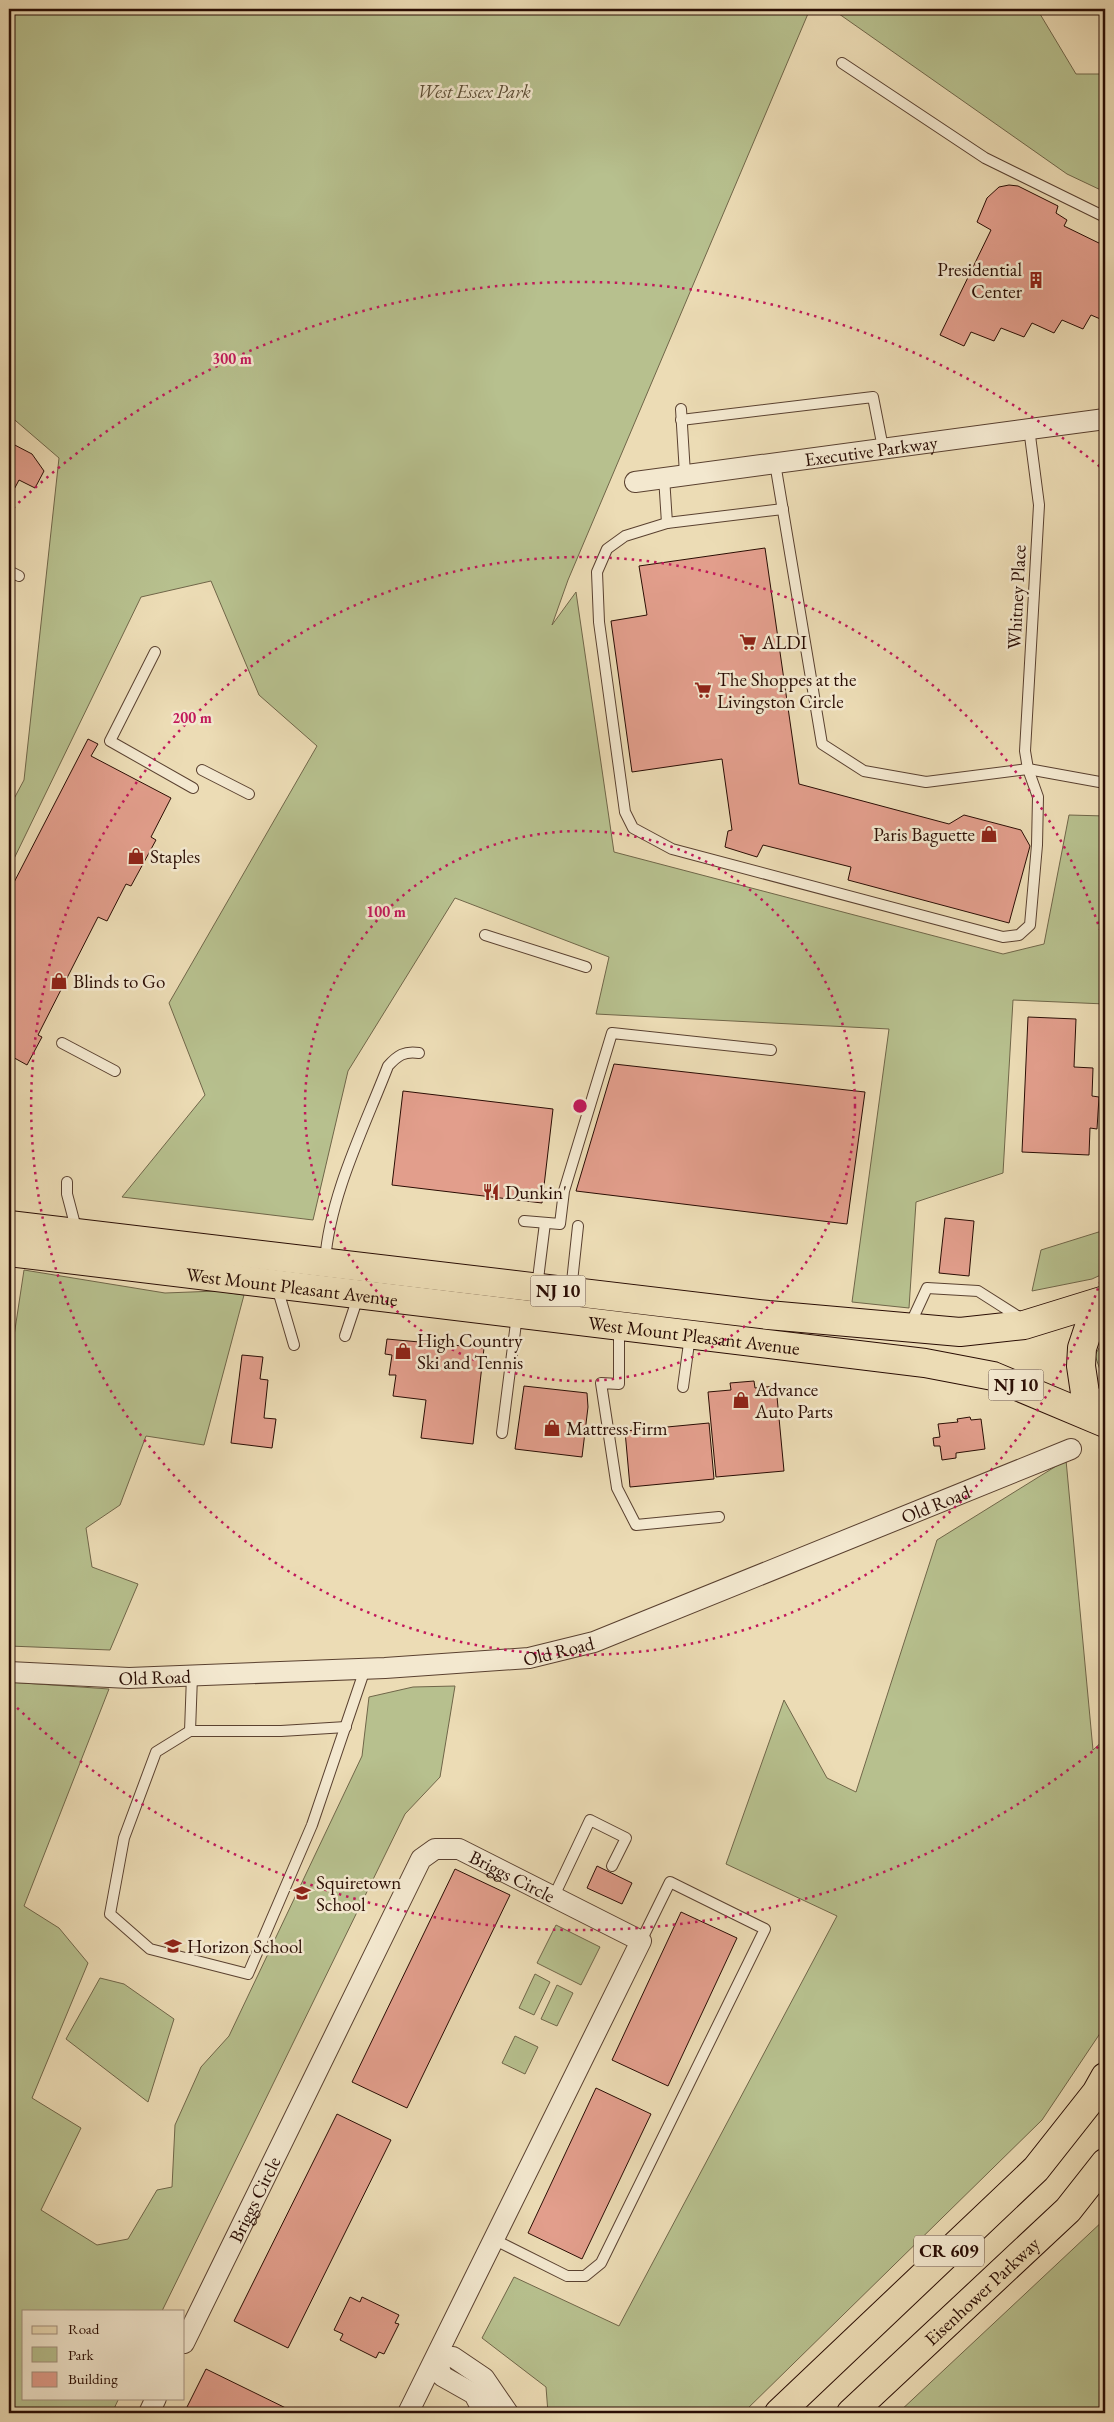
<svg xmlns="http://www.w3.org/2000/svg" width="1114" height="2422" font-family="'EB Garamond',serif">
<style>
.green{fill:#b7c08e;stroke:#706649}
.building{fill:#e29e8c;stroke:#2a0d04}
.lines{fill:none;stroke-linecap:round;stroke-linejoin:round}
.service-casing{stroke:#5a4130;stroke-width:12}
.minor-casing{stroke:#5a4130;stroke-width:22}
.primary-casing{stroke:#2a0d04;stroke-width:30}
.service{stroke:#f3e8cf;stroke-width:10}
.minor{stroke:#f3e8cf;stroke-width:20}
.primary{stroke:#ecdcb5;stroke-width:28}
.ring{fill:none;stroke:#c2185b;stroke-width:2.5;stroke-dasharray:2.5 5}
.labels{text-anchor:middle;stroke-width:5;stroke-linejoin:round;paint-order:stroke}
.shield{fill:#f3e8cf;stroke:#664f41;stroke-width:1}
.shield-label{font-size:18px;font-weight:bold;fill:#2a0d04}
.park-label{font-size:19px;font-style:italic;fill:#5b4c34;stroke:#f3e8cf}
.poi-label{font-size:19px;fill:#2a0d04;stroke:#f3e8cf;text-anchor:start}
.street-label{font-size:19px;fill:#2a0d04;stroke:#f3e8cf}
.centre{fill:#c2185b;stroke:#f3e8cf;stroke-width:2.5}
.ring-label{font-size:15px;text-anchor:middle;font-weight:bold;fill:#c2185b;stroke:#f3e8cf;stroke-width:5;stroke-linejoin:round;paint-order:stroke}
</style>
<rect width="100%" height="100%" fill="#ecdcb5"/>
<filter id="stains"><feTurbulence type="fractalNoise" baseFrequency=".004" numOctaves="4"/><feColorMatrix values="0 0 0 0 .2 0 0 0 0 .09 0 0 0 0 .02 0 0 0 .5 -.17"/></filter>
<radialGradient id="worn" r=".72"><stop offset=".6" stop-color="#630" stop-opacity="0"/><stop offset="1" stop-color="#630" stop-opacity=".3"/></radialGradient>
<g class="green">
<polygon points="9,9 810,9 568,580 552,625 576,592 614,852 1003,954 1044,944 1069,815 1105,816 1105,1004 1013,1000 1003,1173 916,1202 909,1308 852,1302 889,1029 596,1014 609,957 455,898 348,1071 313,1220 122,1197 205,1095 169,1003 317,746 259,695 211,581 141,597 9,869 9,808 24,780 59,458 9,415"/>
<polygon points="832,9 1037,9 1076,74 1105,74 1105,192 1067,174"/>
<polygon points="1105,1230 1105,1273 1092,1279 1032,1291 1041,1250"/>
<polygon points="24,1270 165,1293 217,1291 244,1295 204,1445 146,1436 120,1505 86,1528 92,1567 138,1584 110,1650 9,1646 9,1369"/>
<polygon points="1105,1338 1105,1385 1095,1355"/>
<polygon points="1066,1460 1093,1750 1105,1739 1105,2026 1042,2120 743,2413 548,2413 546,2387 482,2338 514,2277 619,2326 837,1916 726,1864 784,1700 827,1778 856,1792 937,1540"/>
<polygon points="9,1682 109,1689 24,1906 59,1928 88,1963 32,2098 81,2128 41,2210 97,2245 128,2239 157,2190 172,2187 175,2125 201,2067 229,2036 362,1756 369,1697 413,1687 455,1686 440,1777 405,1814 162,2311 24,2311 24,2398 119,2398 112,2413 9,2413"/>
<polygon points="556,1925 600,1947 581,1985 537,1963"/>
<polygon points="535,1974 550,1982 534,2015 519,2008"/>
<polygon points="100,1978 124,1984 174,2019 148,2102 66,2039"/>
<polygon points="557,1985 573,1993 557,2026 541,2019"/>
<polygon points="515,2036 538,2047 525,2074 502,2063"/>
<polygon points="1105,2219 1105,2413 898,2413"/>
</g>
<g class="building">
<polygon points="1009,185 1018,186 1058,206 1056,213 1067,220 1064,226 1105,246 1105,321 1091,315 1083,329 1062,320 1054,333 1032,323 1024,337 1001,328 994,341 971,332 964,346 940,335 991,230 977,222 987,198 999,187"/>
<polygon points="9,442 32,454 44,471 35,488 19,480 9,499"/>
<polygon points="765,548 799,784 949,824 964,815 1021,830 1030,846 1009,923 848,880 851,867 763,845 757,857 725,847 728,831 732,830 722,759 632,772 611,621 647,615 639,566"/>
<polygon points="88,739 98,744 91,756 171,798 151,837 156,840 131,886 126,884 107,921 98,917 38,1035 42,1037 27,1065 9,1055 9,892"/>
<polygon points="1028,1017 1076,1019 1074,1067 1093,1068 1092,1096 1099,1097 1097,1129 1090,1128 1089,1155 1022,1152"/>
<polygon points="614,1064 865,1092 847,1224 576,1191"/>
<polygon points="403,1091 553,1109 542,1203 392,1185"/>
<polygon points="945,1218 974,1221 969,1276 939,1273"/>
<polygon points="387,1339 484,1348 473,1444 421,1438 426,1400 393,1396 396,1375 389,1375 392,1355 385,1354"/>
<polygon points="242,1355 263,1357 260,1379 268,1380 264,1418 276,1419 272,1448 231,1443"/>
<polygon points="754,1381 755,1388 776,1386 784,1471 716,1477 708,1392 731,1390 730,1383"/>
<polygon points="524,1386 587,1393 588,1407 582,1457 515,1449"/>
<polygon points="970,1417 971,1420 981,1419 985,1449 956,1453 956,1458 942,1460 940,1446 934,1446 933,1438 940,1437 938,1424 958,1422 957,1419"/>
<polygon points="709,1423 714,1479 630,1487 625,1431"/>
<polygon points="597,1866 632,1883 622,1904 587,1888"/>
<polygon points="455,1869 510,1895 407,2108 352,2082"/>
<polygon points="681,1912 737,1938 668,2086 612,2060"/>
<polygon points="596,2088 651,2114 582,2259 528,2233"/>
<polygon points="337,2114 391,2140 288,2348 234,2321"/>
<polygon points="350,2297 360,2302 362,2297 399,2315 395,2323 399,2324 384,2354 379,2352 376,2358 340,2340 343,2334 334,2330"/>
<polygon points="206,2369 296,2413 184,2413"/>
</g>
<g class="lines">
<g class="service-casing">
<g id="service">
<polyline points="842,63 985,158 1105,217"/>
<polyline points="681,409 685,474"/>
<polyline points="681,420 873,397 883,448"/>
<polyline points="775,463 822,744 864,771 926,782 1028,769 1105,783"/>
<polyline points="664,477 667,523"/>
<polyline points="783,509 667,523 625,536 607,549 597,572 599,622 625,812 633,828 672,849 1003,937 1019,935 1030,925 1037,845 1038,797 1028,769 1025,751 1039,505 1029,428"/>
<polyline points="9,571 19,576"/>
<polyline points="155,652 110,741 193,788"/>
<polyline points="202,770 249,794"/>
<polyline points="485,935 586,967"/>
<polyline points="62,1043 115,1071"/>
<polyline points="67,1182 67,1194 77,1232"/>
<polyline points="524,1221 560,1224 564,1191 612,1033 771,1050"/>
<path d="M325 1261C330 1195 364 1128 388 1066 398 1055 404 1051 419 1053"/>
<polyline points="277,1287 294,1345"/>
<polyline points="537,1287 545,1223"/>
<polyline points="571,1291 578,1226"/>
<polyline points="619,1327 619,1384 601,1383 617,1488 636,1525 719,1517"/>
<polyline points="909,1327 927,1288 978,1291 1022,1319"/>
<polyline points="345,1336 358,1297"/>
<polyline points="683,1387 690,1336"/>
<polyline points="502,1433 517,1315"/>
<polyline points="192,1676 190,1731 156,1752 124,1838 110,1914 150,1949 248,1974 312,1825 365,1669"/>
<polyline points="190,1731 281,1731 346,1727"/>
<polyline points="554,1896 590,1820 626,1838 612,1866"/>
<polyline points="495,2240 567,2276 585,2276 601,2263 765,1929 670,1882 641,1941"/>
</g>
</g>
<g class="minor-casing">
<g id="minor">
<path id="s1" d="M635 482 1105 419"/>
<path id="s2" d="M9 1672 129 1678 385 1668 529 1658 594 1642 1071 1449"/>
<path id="s3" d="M184 2343 421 1859 435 1849H459L641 1941 408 2413"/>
<polyline points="436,2358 453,2357 484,2378 508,2413"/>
<polyline points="436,2358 442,2376 474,2394 484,2413"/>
<polyline points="149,2413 156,2398"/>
</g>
</g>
<g class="primary-casing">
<g id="primary">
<polyline points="9,1225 768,1315 960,1332 1024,1325 1105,1300"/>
<path id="s4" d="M9 1252 925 1363 993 1376 1105 1423"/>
<polyline points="1102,1421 1085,1393 1081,1366 1082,1348 1089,1327 1105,1308"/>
<polyline points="779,2413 1036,2169 1096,2093 1105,2077"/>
<path id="s5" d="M851 2413 1068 2210 1105 2163"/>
</g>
</g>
<use href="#service" class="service"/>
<use href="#minor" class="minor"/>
<use href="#primary" class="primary"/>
</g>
<g class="ring">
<circle cx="580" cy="1106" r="275"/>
<path d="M1105 1267A549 549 0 1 1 1105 945"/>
<path d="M1104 1742A824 824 0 0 1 13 1704M13 508A824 824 0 0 1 1104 470"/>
</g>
<defs>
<g id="building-bare" transform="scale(1.35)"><path d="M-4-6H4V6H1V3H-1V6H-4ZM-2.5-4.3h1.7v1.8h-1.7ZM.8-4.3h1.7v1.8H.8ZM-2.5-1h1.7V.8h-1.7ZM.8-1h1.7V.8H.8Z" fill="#8f2418" stroke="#f3e8cf" stroke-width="2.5" paint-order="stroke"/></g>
<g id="supermarket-bare" transform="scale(1.35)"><path d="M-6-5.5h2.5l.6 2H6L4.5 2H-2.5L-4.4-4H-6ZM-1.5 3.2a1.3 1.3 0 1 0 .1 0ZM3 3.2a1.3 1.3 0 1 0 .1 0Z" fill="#8f2418" stroke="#f3e8cf" stroke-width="2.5" paint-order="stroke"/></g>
<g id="shop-bare" transform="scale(1.35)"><path d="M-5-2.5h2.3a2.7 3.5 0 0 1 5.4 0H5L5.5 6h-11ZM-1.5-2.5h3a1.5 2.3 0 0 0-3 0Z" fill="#8f2418" stroke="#f3e8cf" stroke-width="2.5" paint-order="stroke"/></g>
<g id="restaurant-bare" transform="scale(1.35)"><path d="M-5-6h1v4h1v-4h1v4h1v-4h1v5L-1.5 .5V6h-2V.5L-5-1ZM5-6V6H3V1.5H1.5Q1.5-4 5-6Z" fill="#8f2418" stroke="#f3e8cf" stroke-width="2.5" paint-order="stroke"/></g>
<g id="school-bare" transform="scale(1.35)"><path d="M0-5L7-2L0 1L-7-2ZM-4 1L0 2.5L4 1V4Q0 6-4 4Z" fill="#8f2418" stroke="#f3e8cf" stroke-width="2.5" paint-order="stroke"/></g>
</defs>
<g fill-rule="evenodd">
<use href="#building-bare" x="1036" y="280"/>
<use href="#supermarket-bare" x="748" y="642"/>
<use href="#supermarket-bare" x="703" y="690"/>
<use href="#shop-bare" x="989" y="834"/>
<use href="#shop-bare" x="136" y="856"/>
<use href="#shop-bare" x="59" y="981"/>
<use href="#restaurant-bare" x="491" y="1192"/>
<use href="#shop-bare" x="403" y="1351"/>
<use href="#shop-bare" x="741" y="1400"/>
<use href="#shop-bare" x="552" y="1428"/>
<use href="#school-bare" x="302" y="1893"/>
<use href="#school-bare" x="173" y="1946"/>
</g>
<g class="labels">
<g class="shield">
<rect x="530.5" y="1275.5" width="55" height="31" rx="4"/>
<rect x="988.5" y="1369.5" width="55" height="31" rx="4"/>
<rect x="914" y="2235.5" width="70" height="31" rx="4"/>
</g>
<g class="shield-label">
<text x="558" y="1297">NJ 10</text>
<text x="1016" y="1391">NJ 10</text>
<text x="949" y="2257">CR 609</text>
</g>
<g class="park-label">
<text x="474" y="98">West Essex Park</text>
</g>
<g class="poi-label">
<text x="1022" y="276" text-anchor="end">Presidential<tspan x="1022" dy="22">Center</tspan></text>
<text x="762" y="649">ALDI</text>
<text x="717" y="686">The Shoppes at the<tspan x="717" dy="22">Livingston Circle</tspan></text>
<text x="975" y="841" text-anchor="end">Paris Baguette</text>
<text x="150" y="863">Staples</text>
<text x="73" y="988">Blinds to Go</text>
<text x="505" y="1199">Dunkin'</text>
<text x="417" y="1347">High Country<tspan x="417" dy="22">Ski and Tennis</tspan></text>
<text x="755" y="1396">Advance<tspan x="755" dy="22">Auto Parts</tspan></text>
<text x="566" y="1435">Mattress Firm</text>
<text x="316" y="1889">Squiretown<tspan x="316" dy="22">School</tspan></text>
<text x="187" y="1953">Horizon School</text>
</g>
<g class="street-label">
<text dy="7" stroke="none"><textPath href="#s1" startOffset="238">Executive Parkway</textPath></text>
<text transform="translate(1016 597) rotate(-87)" y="7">Whitney Place</text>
<text dy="7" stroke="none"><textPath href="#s4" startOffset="285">West Mount Pleasant Avenue</textPath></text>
<text dy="7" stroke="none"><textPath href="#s4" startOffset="690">West Mount Pleasant Avenue</textPath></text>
<text dy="7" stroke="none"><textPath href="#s2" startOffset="956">Old Road</textPath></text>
<text dy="7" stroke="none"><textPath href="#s2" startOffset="551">Old Road</textPath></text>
<text dy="7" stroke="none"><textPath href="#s2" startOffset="146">Old Road</textPath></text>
<text dy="7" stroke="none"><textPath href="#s3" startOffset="640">Briggs Circle</textPath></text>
<text dy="7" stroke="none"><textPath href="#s3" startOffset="160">Briggs Circle</textPath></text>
<text dy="7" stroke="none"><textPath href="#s5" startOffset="179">Eisenhower Parkway</textPath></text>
</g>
</g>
<circle cx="580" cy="1106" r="8" class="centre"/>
<g class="ring-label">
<text x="232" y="364">300 m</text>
<text x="192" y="723">200 m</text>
<text x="386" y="917">100 m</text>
</g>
<rect width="1114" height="2422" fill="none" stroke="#ecdcb5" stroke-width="30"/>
<rect x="10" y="10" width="1094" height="2402" fill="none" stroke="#2a0d04" stroke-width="2.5"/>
<rect x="15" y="15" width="1084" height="2392" fill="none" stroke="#2a0d04"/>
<rect x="22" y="2310" width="162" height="90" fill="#f3e8cf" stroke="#a3907e"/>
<rect x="32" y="2326" width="25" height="8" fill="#ecdcb5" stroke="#a3907e"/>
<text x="68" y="2334" font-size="15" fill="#2a0d04">Road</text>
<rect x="32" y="2347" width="25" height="15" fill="#b7c08e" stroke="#a3907e"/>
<text x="68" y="2360" font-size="15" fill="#2a0d04">Park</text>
<rect x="32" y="2372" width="25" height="15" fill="#e29e8c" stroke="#a3907e"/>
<text x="68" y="2384" font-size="15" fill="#2a0d04">Building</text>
<rect width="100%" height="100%" filter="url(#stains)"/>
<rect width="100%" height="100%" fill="url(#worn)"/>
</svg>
